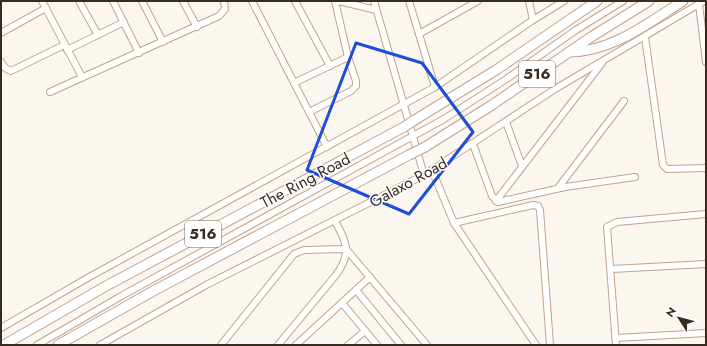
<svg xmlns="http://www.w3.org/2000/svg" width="707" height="346" font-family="Jost,sans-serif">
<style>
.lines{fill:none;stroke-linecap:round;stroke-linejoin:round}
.minor-casing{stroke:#c1a28c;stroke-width:8}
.highway-casing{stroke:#c1a28c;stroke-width:11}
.minor{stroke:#fff;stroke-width:6}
.highway{stroke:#fff;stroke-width:9}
.highway-bridge-casing{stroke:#c1a28c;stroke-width:11;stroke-linecap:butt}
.highway-bridge{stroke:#fff;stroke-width:9}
.marked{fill:none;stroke:#1d4ed8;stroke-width:3;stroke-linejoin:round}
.labels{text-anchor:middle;stroke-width:3;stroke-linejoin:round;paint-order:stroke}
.shield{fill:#fff;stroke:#746b64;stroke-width:1}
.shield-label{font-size:15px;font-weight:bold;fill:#382b22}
.street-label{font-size:16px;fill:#382b22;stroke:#fff}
</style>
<rect width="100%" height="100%" fill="#fcf6f1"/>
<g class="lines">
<g class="minor-casing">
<g id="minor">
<polyline points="42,1 82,77"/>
<polyline points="79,1 98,35"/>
<polyline points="113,1 139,53"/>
<polyline points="142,1 163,42"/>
<polyline points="183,1 197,27"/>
<polyline points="252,1 327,147"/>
<polyline points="295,1 330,66"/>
<polyline points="339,1 376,10"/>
<polyline points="374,1 424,175"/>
<polyline points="409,1 435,87"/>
<polyline points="529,1 533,20"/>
<polyline points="699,4 706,62"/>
<polyline points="1,33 46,8"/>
<polyline points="419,34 478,1"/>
<polyline points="645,37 663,165 667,169 706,168"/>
<polyline points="67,50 124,22"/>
<polyline points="1,62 5,68 11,71 64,45"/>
<polyline points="294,83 348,57"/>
<polyline points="50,92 219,16 225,9 224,1"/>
<polyline points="309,112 351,91 356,86 356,81 348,57 335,1"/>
<polyline points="506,122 522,166"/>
<polyline points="473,144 492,196 498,202 565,187 635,177"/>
<polyline points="432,170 454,223 536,345"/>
<polyline points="558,188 624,101"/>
<polyline points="496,201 602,63"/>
<polyline points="454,223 533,205 538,206 540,210 550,345"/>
<polyline points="612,269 706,264"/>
<polyline points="356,290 401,345"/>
<polyline points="342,303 377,345"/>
<polyline points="1,328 91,276 435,87 533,20 564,1"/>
<polyline points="616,338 706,333"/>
<polyline points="37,345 123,295 444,119 505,80 576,30 623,1"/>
<polyline points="100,345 208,284 424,175 555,89 704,1"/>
<polyline points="221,345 294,254 304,250 346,249 427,345"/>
<path d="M278 345 336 275C352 253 347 243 335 221"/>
<polyline points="296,345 370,277"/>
<polyline points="348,345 365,331"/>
<polyline points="616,345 607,227 617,222 706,214"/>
</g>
</g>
<g class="highway-casing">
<g id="highway">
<path d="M569 52C612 52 648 23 683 1"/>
<polyline points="413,121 496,70 597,1"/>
<polyline points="425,147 492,105 591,37 649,1"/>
<polyline points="4,345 106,286 404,127"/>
<polyline points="58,345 155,290 409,155"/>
</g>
</g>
<use href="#minor" class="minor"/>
<use href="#highway" class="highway"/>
<g class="highway-bridge-casing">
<g id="highway-bridge">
<polyline points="404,127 413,121"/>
<polyline points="409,155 425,147"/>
</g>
</g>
<use href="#highway-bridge" class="highway-bridge"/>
</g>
<path class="marked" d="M356 43 422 63 473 132 409 214 307 170Z"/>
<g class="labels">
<g class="shield">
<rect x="519" y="61" width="36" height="26" rx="3"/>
<rect x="185" y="221" width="36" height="26" rx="3"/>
</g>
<g class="shield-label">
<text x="537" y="79">516</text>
<text x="203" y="239">516</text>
</g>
<g class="street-label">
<text transform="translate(305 180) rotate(-28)" y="6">The Ring Road</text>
<text transform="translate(408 182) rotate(-29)" y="6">Galaxo Road</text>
</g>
</g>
<rect width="707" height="346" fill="none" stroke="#382b22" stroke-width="4"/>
<g transform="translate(679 318) rotate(306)" stroke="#ffffff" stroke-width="3" paint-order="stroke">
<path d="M0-3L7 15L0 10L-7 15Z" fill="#382b22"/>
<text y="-6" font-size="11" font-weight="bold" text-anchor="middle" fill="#382b22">N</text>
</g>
</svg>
